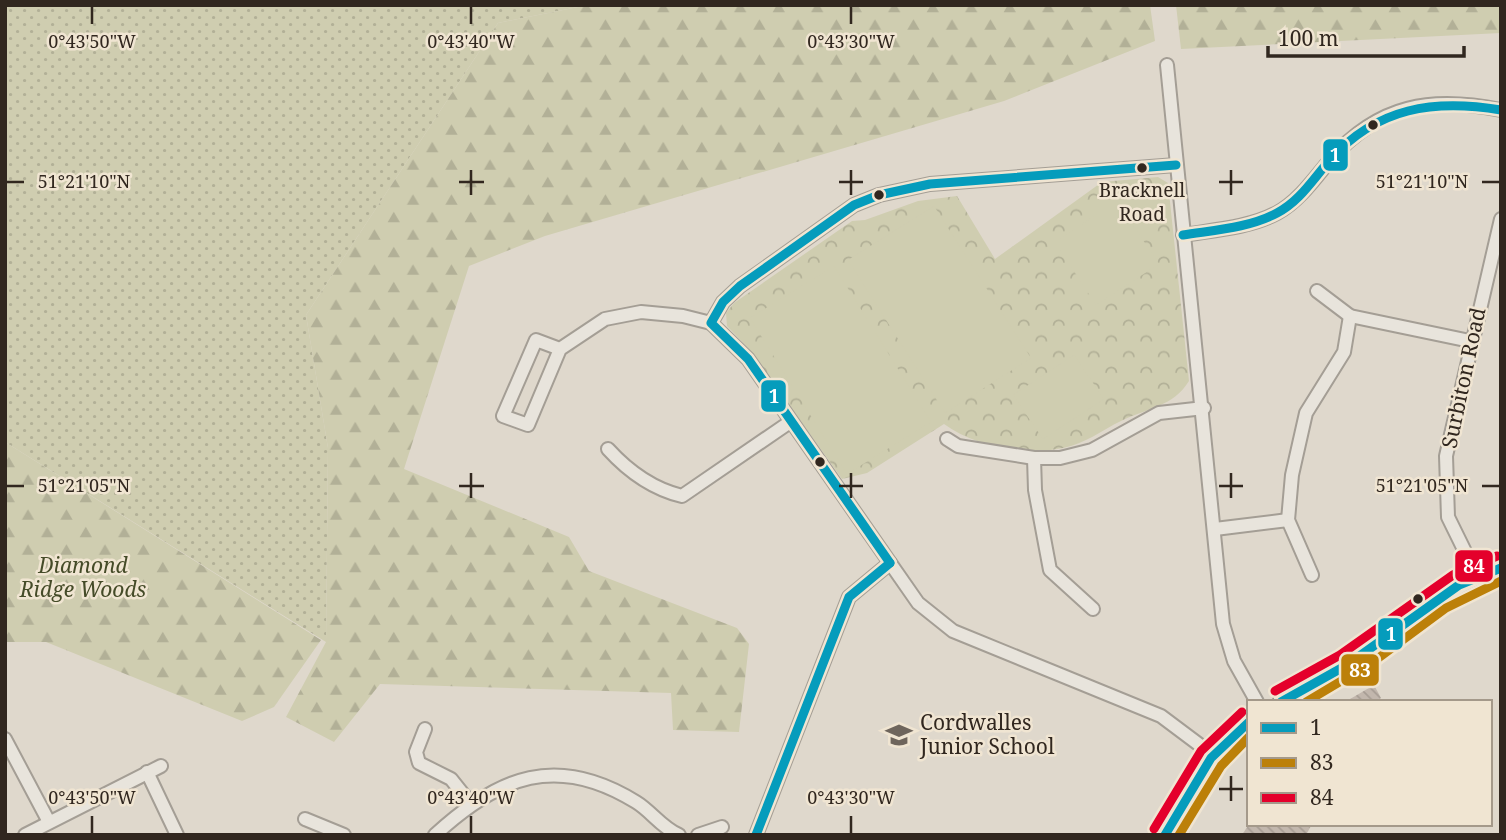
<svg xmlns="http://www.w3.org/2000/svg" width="1506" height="840" font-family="'Noto Serif',serif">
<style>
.grass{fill:url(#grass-dots)}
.forest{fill:url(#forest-firs)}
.park{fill:url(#park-crowns)}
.pitch{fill:#cfcdb0}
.building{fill:url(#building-back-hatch)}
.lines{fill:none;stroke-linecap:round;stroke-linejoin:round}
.street-casing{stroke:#a49e95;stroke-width:16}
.secondary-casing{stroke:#948d85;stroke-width:19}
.street{stroke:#e8e4dc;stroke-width:12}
.secondary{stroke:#e8e4dc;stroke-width:16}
.bus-1-casing{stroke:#f0e5d2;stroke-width:14}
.bus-2-casing{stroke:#f0e5d2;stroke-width:14}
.bus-3-casing{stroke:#f0e5d2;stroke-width:14}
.bus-1{stroke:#059cbc;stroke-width:9}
.bus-2{stroke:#bc8009;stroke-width:9}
.bus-3{stroke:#e4002b;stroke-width:9}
.ticks{fill:none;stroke:#31271f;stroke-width:2.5}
.bus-dot{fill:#31271f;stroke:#f0e5d2;stroke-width:2.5}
.labels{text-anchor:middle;stroke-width:5;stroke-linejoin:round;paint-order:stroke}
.bus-label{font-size:19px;fill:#31271f;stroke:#f0e5d2}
.street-label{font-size:21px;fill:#31271f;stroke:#f0e5d2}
.park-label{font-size:21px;font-style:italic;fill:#454b28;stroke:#f0e5d2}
.poi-label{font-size:21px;fill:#31271f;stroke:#f0e5d2;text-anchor:start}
.ticks-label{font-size:18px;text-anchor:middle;fill:#31271f;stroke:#f0e5d2;stroke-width:5;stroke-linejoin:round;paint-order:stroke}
.line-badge{stroke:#f0e5d2;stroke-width:2.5}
.badge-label{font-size:19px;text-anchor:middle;font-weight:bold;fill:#fff}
</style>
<defs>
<pattern id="grass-dots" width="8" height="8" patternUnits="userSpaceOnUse" patternTransform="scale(1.75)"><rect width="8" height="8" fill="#cfcdb0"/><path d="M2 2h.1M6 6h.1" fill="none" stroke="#b2b097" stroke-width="1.8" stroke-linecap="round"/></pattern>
<pattern id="forest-firs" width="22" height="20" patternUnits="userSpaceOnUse" patternTransform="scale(1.75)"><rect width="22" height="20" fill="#cfcdb0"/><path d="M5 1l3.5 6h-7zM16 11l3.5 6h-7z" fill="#b2b097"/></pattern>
<pattern id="park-crowns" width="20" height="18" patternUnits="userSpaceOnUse" patternTransform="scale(1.75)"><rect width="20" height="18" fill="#cfcdb0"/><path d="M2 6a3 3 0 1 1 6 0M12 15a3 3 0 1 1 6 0" fill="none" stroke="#b2b097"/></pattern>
<pattern id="building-back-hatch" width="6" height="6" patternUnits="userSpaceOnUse" patternTransform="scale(1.75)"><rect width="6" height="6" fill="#c2b7ad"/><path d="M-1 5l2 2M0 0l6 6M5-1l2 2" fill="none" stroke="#a79d94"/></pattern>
</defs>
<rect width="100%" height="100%" fill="#dfd8cc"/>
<polygon class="grass" points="5,5 588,5 498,23 306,315 328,448 326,642 5,442"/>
<g class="forest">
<polygon points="588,5 1150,5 1155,41 1004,101 545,236 469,266 404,469 569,537 589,571 737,628 749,644 739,732 673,730 671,693 380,684 334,742 286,717 326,642 328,448 306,315 498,23"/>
<polygon points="1176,5 1501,5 1501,33 1181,49"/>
<polygon points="5,442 321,640 274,707 242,721 46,642 5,642"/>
</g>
<path class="park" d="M1158 177 1168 183 1189 381C1173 407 1147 408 1121 421 1102 430 1085 444 1063 448 1024 456 976 447 944 424L867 473 842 479 750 350 727 326 726 313 734 303 852 221 865 220 918 201 957 196 995 259 1102 182Z"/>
<g class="pitch">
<polygon points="1117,201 1159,264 1096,305 1055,242"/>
<polygon points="934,206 1031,358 945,413 848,260"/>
<polygon points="834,266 931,422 847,474 750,318"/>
<polygon points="1074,355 1104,399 1043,439 1013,395"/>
</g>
<g class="building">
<polygon points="1374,685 1381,698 1375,702 1345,702"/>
<polygon points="1249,824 1312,824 1306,835 1242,835"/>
</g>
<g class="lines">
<g class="street-casing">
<g id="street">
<polyline points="1167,65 1223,624 1234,661 1257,702"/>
<polyline points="1176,165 930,184 879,195 854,205 740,286 723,302 711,323 748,359 918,603 953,631 1161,716 1213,755"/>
<path d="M1183 235C1213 230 1249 228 1277 213 1299 201 1315 178 1330 160 1379 104 1431 96 1501 110"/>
<polyline points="1317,291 1350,316 1470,341"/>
<polyline points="560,349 536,340 503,416 528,425 560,349 605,319 641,312 683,316 711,323"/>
<polyline points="947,439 958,446 1034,458 1060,458 1092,450 1159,413 1204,408"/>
<path d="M608 449C628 471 653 489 682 496L790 422"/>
<polyline points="1034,458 1035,490 1050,570 1093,609"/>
<polyline points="1215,529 1288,520"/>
<polyline points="1476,574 1448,517 1446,456 1501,219"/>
<polyline points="1312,575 1288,520 1292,475 1306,413 1344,352 1350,316"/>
<polyline points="425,729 416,752 419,763 451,779 471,804"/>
<polyline points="5,739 49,822"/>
<polyline points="147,772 177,835"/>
<polyline points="305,819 344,835"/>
<polyline points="25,835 161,766"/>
<path d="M435 835C499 776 557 753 636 802 651 811 662 828 679 835"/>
<polyline points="698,835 722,827"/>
<polyline points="756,835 849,597 890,563"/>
</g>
</g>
<g class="secondary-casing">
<g id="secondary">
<path d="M1281 702C1303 689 1326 678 1347 665 1399 633 1441 584 1501 568"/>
<path d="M1165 835C1189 795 1209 747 1249 722"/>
</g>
</g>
<use href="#street" class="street"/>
<use href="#secondary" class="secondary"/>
<g class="bus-1-casing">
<g id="bus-1">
<path d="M1183 235C1214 230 1249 228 1277 213 1300 201 1313 179 1330 160 1377 107 1434 99 1501 110"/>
<polyline points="890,563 748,359 711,323 723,302 740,286 854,205 879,195 930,184 1176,165"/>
<polyline points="1281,702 1347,665 1459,585 1501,568"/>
<polyline points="756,835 849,597 890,563"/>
<polyline points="1165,835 1211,758 1249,722"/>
</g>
</g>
<g class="bus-2-casing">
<g id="bus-2">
<polyline points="1306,702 1373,662 1446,608 1501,581"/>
<polyline points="1179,835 1221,766 1249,737"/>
</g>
</g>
<g class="bus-3-casing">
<g id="bus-3">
<polyline points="1275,691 1340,655 1453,575 1497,556"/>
<polyline points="1154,829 1201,751 1242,712"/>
</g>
</g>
<use href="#bus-1" class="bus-1"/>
<use href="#bus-2" class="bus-2"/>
<use href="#bus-3" class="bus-3"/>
</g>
<path class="ticks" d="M92 7V24M471 7V24M851 7V24M471 170V195M851 170V195M1231 170V195M7 182H24M459 182H484M839 182H863M1219 182H1243M1482 182H1499M471 473V498M851 473V498M1231 473V498M7 486H24M459 486H484M839 486H863M1219 486H1243M1482 486H1499M1231 776V801M1219 789H1243M92 816V833M471 816V833M851 816V833"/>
<defs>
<g id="school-bare" transform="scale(2.1)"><path d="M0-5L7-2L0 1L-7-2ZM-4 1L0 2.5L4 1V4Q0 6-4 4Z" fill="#6e655c" stroke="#f0e5d2" stroke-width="2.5" paint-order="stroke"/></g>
</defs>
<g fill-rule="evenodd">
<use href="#school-bare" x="899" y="735"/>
</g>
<g class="bus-dot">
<circle cx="1373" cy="125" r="6"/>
<circle cx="1142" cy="168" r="6"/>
<circle cx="879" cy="195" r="6"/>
<circle cx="820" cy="462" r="6"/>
<circle cx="1418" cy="599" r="6"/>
</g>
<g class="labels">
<g class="bus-label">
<text x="1142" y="197">Bracknell<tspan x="1142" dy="24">Road</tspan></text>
</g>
<g class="street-label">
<text transform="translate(1464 378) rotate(-78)" y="7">Surbiton Road</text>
</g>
<g class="park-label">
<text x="83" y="573">Diamond<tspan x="83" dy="24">Ridge Woods</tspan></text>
</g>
<g class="poi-label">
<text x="920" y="730">Cordwalles<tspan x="920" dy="24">Junior School</tspan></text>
</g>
</g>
<g class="ticks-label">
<text x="92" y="48">0°43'50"W</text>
<text x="471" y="48">0°43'40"W</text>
<text x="851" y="48">0°43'30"W</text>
<text x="84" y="188">51°21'10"N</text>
<text x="1422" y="188">51°21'10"N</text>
<text x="84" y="492">51°21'05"N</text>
<text x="1422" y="492">51°21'05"N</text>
<text x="92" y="804">0°43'50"W</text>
<text x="471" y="804">0°43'40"W</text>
<text x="851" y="804">0°43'30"W</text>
</g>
<g class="line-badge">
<rect x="1322" y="138" width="27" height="34" rx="7" fill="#059cbc"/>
<rect x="760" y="379" width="27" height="34" rx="7" fill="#059cbc"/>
<rect x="1454" y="549" width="40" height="34" rx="7" fill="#e4002b"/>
<rect x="1377" y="617" width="27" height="34" rx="7" fill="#059cbc"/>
<rect x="1340" y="653" width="40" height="34" rx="7" fill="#bc8009"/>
</g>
<g class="badge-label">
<text x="1335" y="162">1</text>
<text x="774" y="403">1</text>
<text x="1474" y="573">84</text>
<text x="1391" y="641">1</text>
<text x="1360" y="677">83</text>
</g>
<rect width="1506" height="840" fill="none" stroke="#31271f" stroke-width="14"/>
<rect x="1247" y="700" width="245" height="126" fill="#f0e5d2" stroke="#a4998a" stroke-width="2"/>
<rect x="1261" y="723" width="35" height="10" fill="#059cbc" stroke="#a4998a" stroke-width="2"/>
<text x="1310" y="735" font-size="21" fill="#31271f">1</text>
<rect x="1261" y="758" width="35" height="10" fill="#bc8009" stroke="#a4998a" stroke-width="2"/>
<text x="1310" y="770" font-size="21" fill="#31271f">83</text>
<rect x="1261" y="793" width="35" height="10" fill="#e4002b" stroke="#a4998a" stroke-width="2"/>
<text x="1310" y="805" font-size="21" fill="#31271f">84</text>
<path d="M1268 46v10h196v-10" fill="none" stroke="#31271f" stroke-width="3.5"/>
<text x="1278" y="46" font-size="21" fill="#31271f" stroke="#f0e5d2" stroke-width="5" paint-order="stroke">100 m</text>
</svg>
